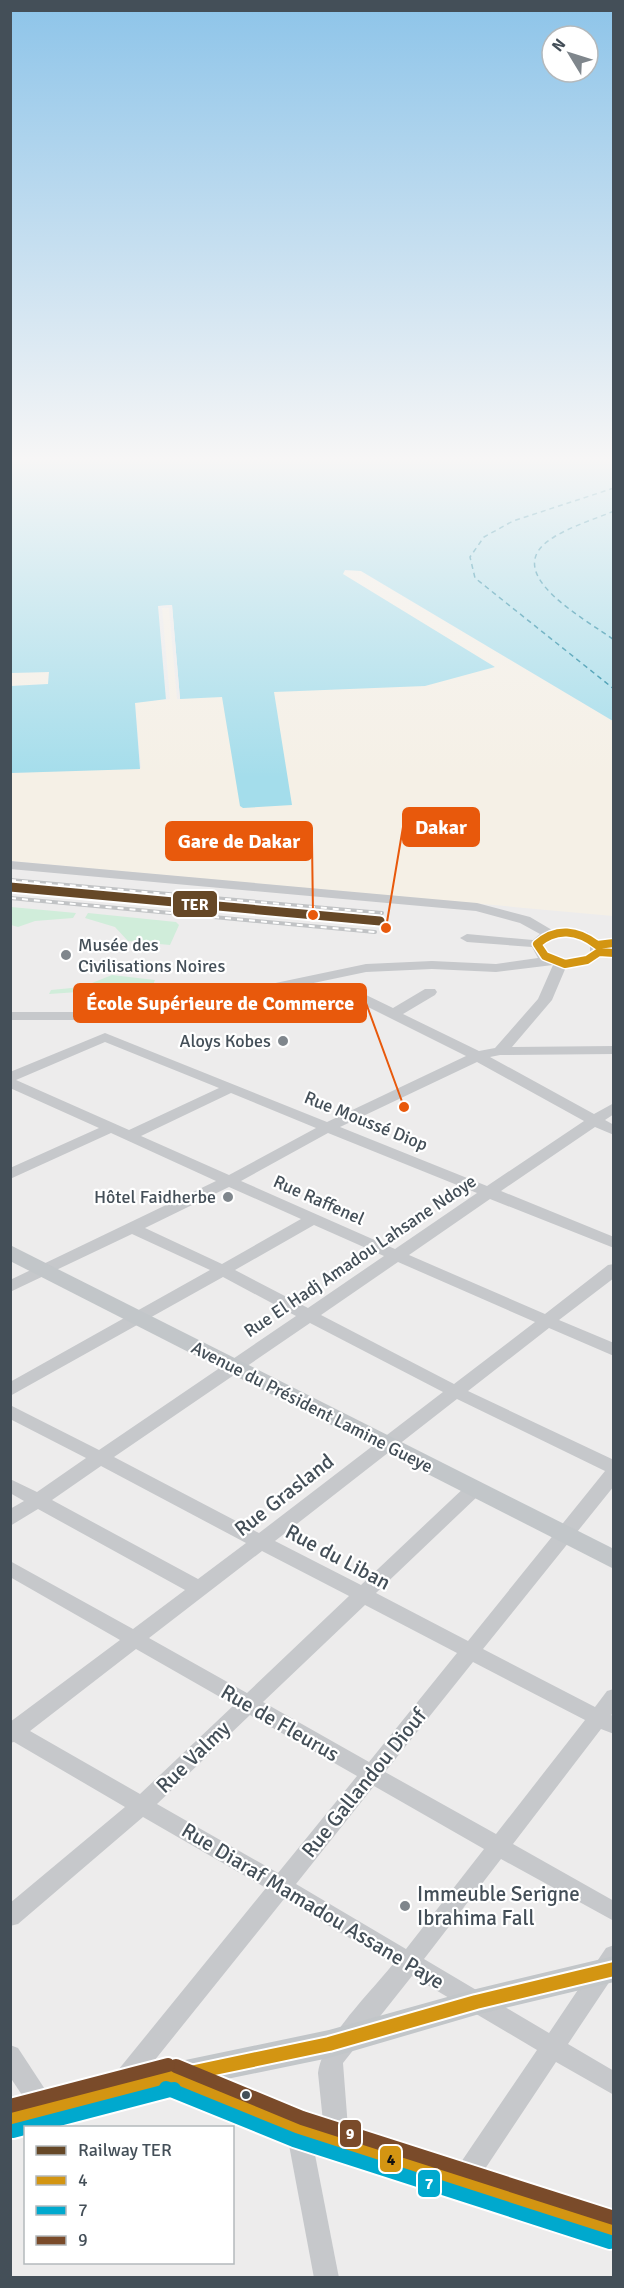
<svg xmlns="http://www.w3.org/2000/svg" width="624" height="2288" font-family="Signika,sans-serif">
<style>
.commercial{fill:#f5f0e6}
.green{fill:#d0edda}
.water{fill:#a4ddeb}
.pier{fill:#edecec}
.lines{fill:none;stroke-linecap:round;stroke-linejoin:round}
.ferry{stroke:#0c7f9d;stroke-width:1.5;stroke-dasharray:5 4;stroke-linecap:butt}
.minor{fill:#c6c8cb;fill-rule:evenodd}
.major{fill:#c2c6c9;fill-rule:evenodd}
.rail-casing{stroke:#c1c3c5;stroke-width:4}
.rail{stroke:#fff;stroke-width:2;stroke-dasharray:6;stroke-linecap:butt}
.bus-1-far1-casing{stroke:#fff;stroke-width:11}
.bus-1-casing{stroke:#fff;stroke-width:18}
.bus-2-casing{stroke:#fff;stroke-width:18}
.bus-3-casing{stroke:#fff;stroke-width:18}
.bus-1-far1{stroke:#d39512;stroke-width:8}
.bus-1{stroke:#d39512;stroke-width:14}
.bus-2{stroke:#00a9ce;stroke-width:14}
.bus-3{stroke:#7a4b2a;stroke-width:14}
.rail-1-casing{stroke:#fff;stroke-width:13}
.rail-1{stroke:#664827;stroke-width:9}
.poi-dot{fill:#7f868c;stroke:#fff;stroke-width:2}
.bus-dot{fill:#444f58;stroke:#fff;stroke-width:2}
.labels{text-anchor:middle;stroke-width:4.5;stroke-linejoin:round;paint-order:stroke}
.poi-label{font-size:18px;fill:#444f58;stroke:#fff;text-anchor:end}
.street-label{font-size:18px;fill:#444f58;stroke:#fff}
.near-street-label{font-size:21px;fill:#444f58;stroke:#fff}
.near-poi-label{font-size:21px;fill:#444f58;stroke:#fff;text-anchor:start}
.leader{fill:none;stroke:#e8590c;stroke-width:2}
.callout-dot{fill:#e8590c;stroke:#fff;stroke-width:2}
.callout{fill:#e8590c;stroke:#e8590c;stroke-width:2}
.callout-label{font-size:20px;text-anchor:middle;font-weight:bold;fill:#fff}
.line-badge{stroke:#fff;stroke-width:2}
.badge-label{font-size:16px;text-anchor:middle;font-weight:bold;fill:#fff}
.pale-badge-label{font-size:16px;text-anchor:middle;font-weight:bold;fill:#111}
</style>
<rect width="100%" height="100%" fill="#edecec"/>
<g class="commercial">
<polygon points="357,569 613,721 613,916 11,861 10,773 141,768 135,703 167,699 159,606 172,605 180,699 264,689 271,689 272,692 343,575 343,572"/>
<polygon points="49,672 48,684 11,686 10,673"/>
</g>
<g class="green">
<polygon points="11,907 76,913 73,918 35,921 18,927 11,925"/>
<polygon points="88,913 176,922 179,925 170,945 128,941 115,927 85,918"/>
<polygon points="112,975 155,980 152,987 49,994 51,990 82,987"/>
</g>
<polygon class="water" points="11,458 613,458 613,721 361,571 345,570 343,574 495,667 425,686 274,692 292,805 243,808 240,806 222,697 180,699 172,605 159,606 167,699 135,703 140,769 11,773 11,686 48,684 49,672 11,673"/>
<polygon class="pier" points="172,605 180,699 177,699 169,608 162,608 170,699 166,700 158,606"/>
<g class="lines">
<g class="ferry">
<polyline points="614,488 513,521 484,537 470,557 475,578 614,689"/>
<path d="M614 511C595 519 572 526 554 537 495 572 586 619 614 640"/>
</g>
<g class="minor">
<path d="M10 861 477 903 530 917 552 930 568 928 587 932 600 941 614 939V947L603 948V955C593 965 579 968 566 967L552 1000 512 1047 614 1046V1054L500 1055 490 1057 594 1114 614 1103V1114L605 1120 614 1125V1135L595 1127 501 1191 614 1237V1248L490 1199 409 1255 545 1314 608 1265 614 1264V1278L559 1320 614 1343V1356L549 1328 468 1391 614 1460V1486L483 1649 595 1707 607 1691 614 1689V1713L611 1715 614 1716V1734L601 1729 513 1844 614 1901V1921L501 1859 424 1959 549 2033 606 1948 614 1945V1975L568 2044 614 2071V2095L556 2062 471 2190 462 2194 453 2190 450 2182 453 2174 537 2050 412 1976 343 2063 349 2141 345 2149 337 2152 329 2149 325 2141 318 2073C322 2039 371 1992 393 1964L284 1899 126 2096 118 2099 110 2096 106 2088 110 2080 266 1888 143 1817 18 1924 10 1926V1903L125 1807 14 1742 10 1743V1722L120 1640 10 1577V1561L133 1629 185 1590 38 1509 10 1526V1509L24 1501 10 1493V1479L37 1492 86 1458 10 1419V1405L99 1450 296 1316 223 1277 10 1396V1382L210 1270 132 1234 10 1292V1280L216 1181 111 1133 10 1179V1168L99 1128 10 1088V1072L105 1033 327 1122 466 1056 352 999 350 996 352 993H362L393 1008 425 989H435L437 992 435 995 403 1014 479 1051 495 1048 538 999 553 965 496 972 432 969 366 972 180 1011 80 1020H10V1012H80L180 1003 366 964 432 961 496 964 538 958 532 947 467 942 460 938 467 934 533 940 540 934 520 923 476 911 10 869ZM563 936C574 936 582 938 590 945V953C575 963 560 961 546 951L544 944 553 937ZM105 1042 219 1088 129 1130 16 1080ZM477 1062 584 1121 487 1186 340 1127ZM231 1093 316 1128 229 1175 141 1136ZM328 1133 477 1193 395 1249 241 1181ZM229 1187 301 1219 222 1264 145 1228ZM314 1225 384 1256 308 1308 235 1270ZM398 1262 535 1322 454 1384 321 1315ZM310 1323 443 1392 259 1533 114 1457ZM457 1399 605 1471 468 1641 376 1593 479 1495 482 1490 479 1485 473 1483 467 1485 361 1585 275 1541ZM101 1466 246 1543 198 1579 52 1500ZM262 1551 349 1596 247 1693 149 1638ZM365 1605 457 1653 369 1762 263 1702ZM136 1649 234 1705 140 1794 30 1731ZM473 1662 585 1720 496 1834 385 1772ZM250 1715 357 1776 278 1873 157 1804ZM374 1786 484 1849 406 1949 296 1884Z"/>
<polygon points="10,2045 18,2048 54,2103 58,2111 54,2119 46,2122 38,2119 10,2077"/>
<polygon points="298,2118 306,2121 310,2129 339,2278 314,2278 286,2129 290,2121"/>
</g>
<g class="major">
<polygon points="10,1245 614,1549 614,1569 10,1261"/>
<polygon points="614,1956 614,1982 476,2015 329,2058 217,2081 299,2115 614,2215 614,2247 298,2144 171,2091 34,2128 26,2128 26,2130 10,2134 10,2104 171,2063 329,2030 476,1989"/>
</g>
<g class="rail-casing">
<g id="rail">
<polyline points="10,880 382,913"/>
<polyline points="10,898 375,932"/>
</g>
</g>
<use href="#rail" class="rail"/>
<g class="bus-1-far1-casing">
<path id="bus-1-far1" d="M614 943 597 945C578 930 556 927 537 944L545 956 565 964 587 960 599 952 614 953"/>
</g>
<g class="bus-1-casing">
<g id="bus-1">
<polyline points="171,2077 298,2129 614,2231"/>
<polyline points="10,2119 171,2077 329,2044 476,2002 614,1969"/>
</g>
</g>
<g class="bus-2-casing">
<g id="bus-2">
<polyline points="166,2088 294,2140 610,2242"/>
<polyline points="13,2131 174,2089"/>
</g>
</g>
<g class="bus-3-casing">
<g id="bus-3">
<polyline points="176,2066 302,2118 614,2218"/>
<polyline points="10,2106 168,2065"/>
</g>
</g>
<use href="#bus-1-far1" class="bus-1-far1"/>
<use href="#bus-1" class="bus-1"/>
<use href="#bus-2" class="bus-2"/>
<use href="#bus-3" class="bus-3"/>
<g class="rail-1-casing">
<polyline id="rail-1" points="10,887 380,921"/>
</g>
<use href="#rail-1" class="rail-1"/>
</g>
<linearGradient id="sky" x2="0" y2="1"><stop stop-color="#8dc4e9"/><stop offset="0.59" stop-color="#f7f6f6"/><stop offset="1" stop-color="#f7f6f6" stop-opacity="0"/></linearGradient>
<rect width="624" height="778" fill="url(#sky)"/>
<g class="poi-dot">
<circle cx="66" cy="955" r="6"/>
<circle cx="283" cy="1041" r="6"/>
<circle cx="228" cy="1197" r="6"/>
<circle cx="405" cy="1906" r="6"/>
</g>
<circle class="bus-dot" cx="246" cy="2095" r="5"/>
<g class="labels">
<g class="poi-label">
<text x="78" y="951" text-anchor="start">Musée des<tspan x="78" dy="21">Civilisations Noires</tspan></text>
<text x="271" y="1047">Aloys Kobes</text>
<text x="216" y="1203">Hôtel Faidherbe</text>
</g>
<g class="street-label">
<text transform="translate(366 1121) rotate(22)" y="6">Rue Moussé Diop</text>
<text transform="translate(319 1200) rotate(24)" y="6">Rue Raffenel</text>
<text transform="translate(360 1256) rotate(-34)" y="6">Rue El Hadj Amadou Lahsane Ndoye</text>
<text transform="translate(312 1407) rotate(27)" y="6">Avenue du Président Lamine Gueye</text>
</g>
<g class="near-street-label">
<text transform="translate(284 1495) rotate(-38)" y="7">Rue Grasland</text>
<text transform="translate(338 1557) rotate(28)" y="7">Rue du Liban</text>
<text transform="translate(280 1723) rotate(30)" y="7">Rue de Fleurus</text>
<text transform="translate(193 1757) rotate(-44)" y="7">Rue Valmy</text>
<text transform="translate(364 1783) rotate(-51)" y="7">Rue Gallandou Diouf</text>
<text transform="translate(313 1906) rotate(31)" y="7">Rue Diaraf Mamadou Assane Paye</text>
</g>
<g class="near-poi-label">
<text x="417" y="1901">Immeuble Serigne<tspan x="417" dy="24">Ibrahima Fall</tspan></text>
</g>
</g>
<path class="leader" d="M386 928L403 827M313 915L312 841M404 1107L366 1003"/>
<g class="callout-dot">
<circle cx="386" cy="928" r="6"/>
<circle cx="313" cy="915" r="6"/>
<circle cx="404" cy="1107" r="6"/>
</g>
<g class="callout">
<rect x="403" y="808" width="76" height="38" rx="6"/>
<rect x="166" y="822" width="146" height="38" rx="6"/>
<rect x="74" y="984" width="292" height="38" rx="6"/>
</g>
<g class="callout-label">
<text x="441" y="834">Dakar</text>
<text x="239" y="848">Gare de Dakar</text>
<text x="220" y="1010">École Supérieure de Commerce</text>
</g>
<g class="line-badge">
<rect x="172" y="890" width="46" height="28" rx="6" fill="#664827"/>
<rect x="339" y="2119" width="23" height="29" rx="6" fill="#7a4b2a"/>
<rect x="379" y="2145" width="23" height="28" rx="6" fill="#d39512"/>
<rect x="417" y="2169" width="24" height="29" rx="6" fill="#00a9ce"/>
</g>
<g class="badge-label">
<text x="195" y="910">TER</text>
<text x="350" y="2139">9</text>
<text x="429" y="2189">7</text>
</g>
<g class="pale-badge-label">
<text x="391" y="2165">4</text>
</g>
<rect width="624" height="2288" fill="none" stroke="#444f58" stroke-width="24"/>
<rect x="24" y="2126" width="210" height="138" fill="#ffffff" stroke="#b4b9bc" stroke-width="1.5"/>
<rect x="36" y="2146" width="30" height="9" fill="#664827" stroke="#b4b9bc" stroke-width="1.5"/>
<text x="78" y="2156" font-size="18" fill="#444f58">Railway TER</text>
<rect x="36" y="2176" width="30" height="9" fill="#d39512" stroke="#b4b9bc" stroke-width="1.5"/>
<text x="78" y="2186" font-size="18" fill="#444f58">4</text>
<rect x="36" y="2206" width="30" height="9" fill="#00a9ce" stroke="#b4b9bc" stroke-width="1.5"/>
<text x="78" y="2216" font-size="18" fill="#444f58">7</text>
<rect x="36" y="2236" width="30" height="9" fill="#7a4b2a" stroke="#b4b9bc" stroke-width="1.5"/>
<text x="78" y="2246" font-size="18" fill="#444f58">9</text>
<g transform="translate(570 54) rotate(308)"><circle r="28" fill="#ffffff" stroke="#b4b9bc" stroke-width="1.5"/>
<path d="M0-4.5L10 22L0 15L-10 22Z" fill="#7f868c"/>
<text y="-9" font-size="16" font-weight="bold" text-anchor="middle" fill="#444f58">N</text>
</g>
</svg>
